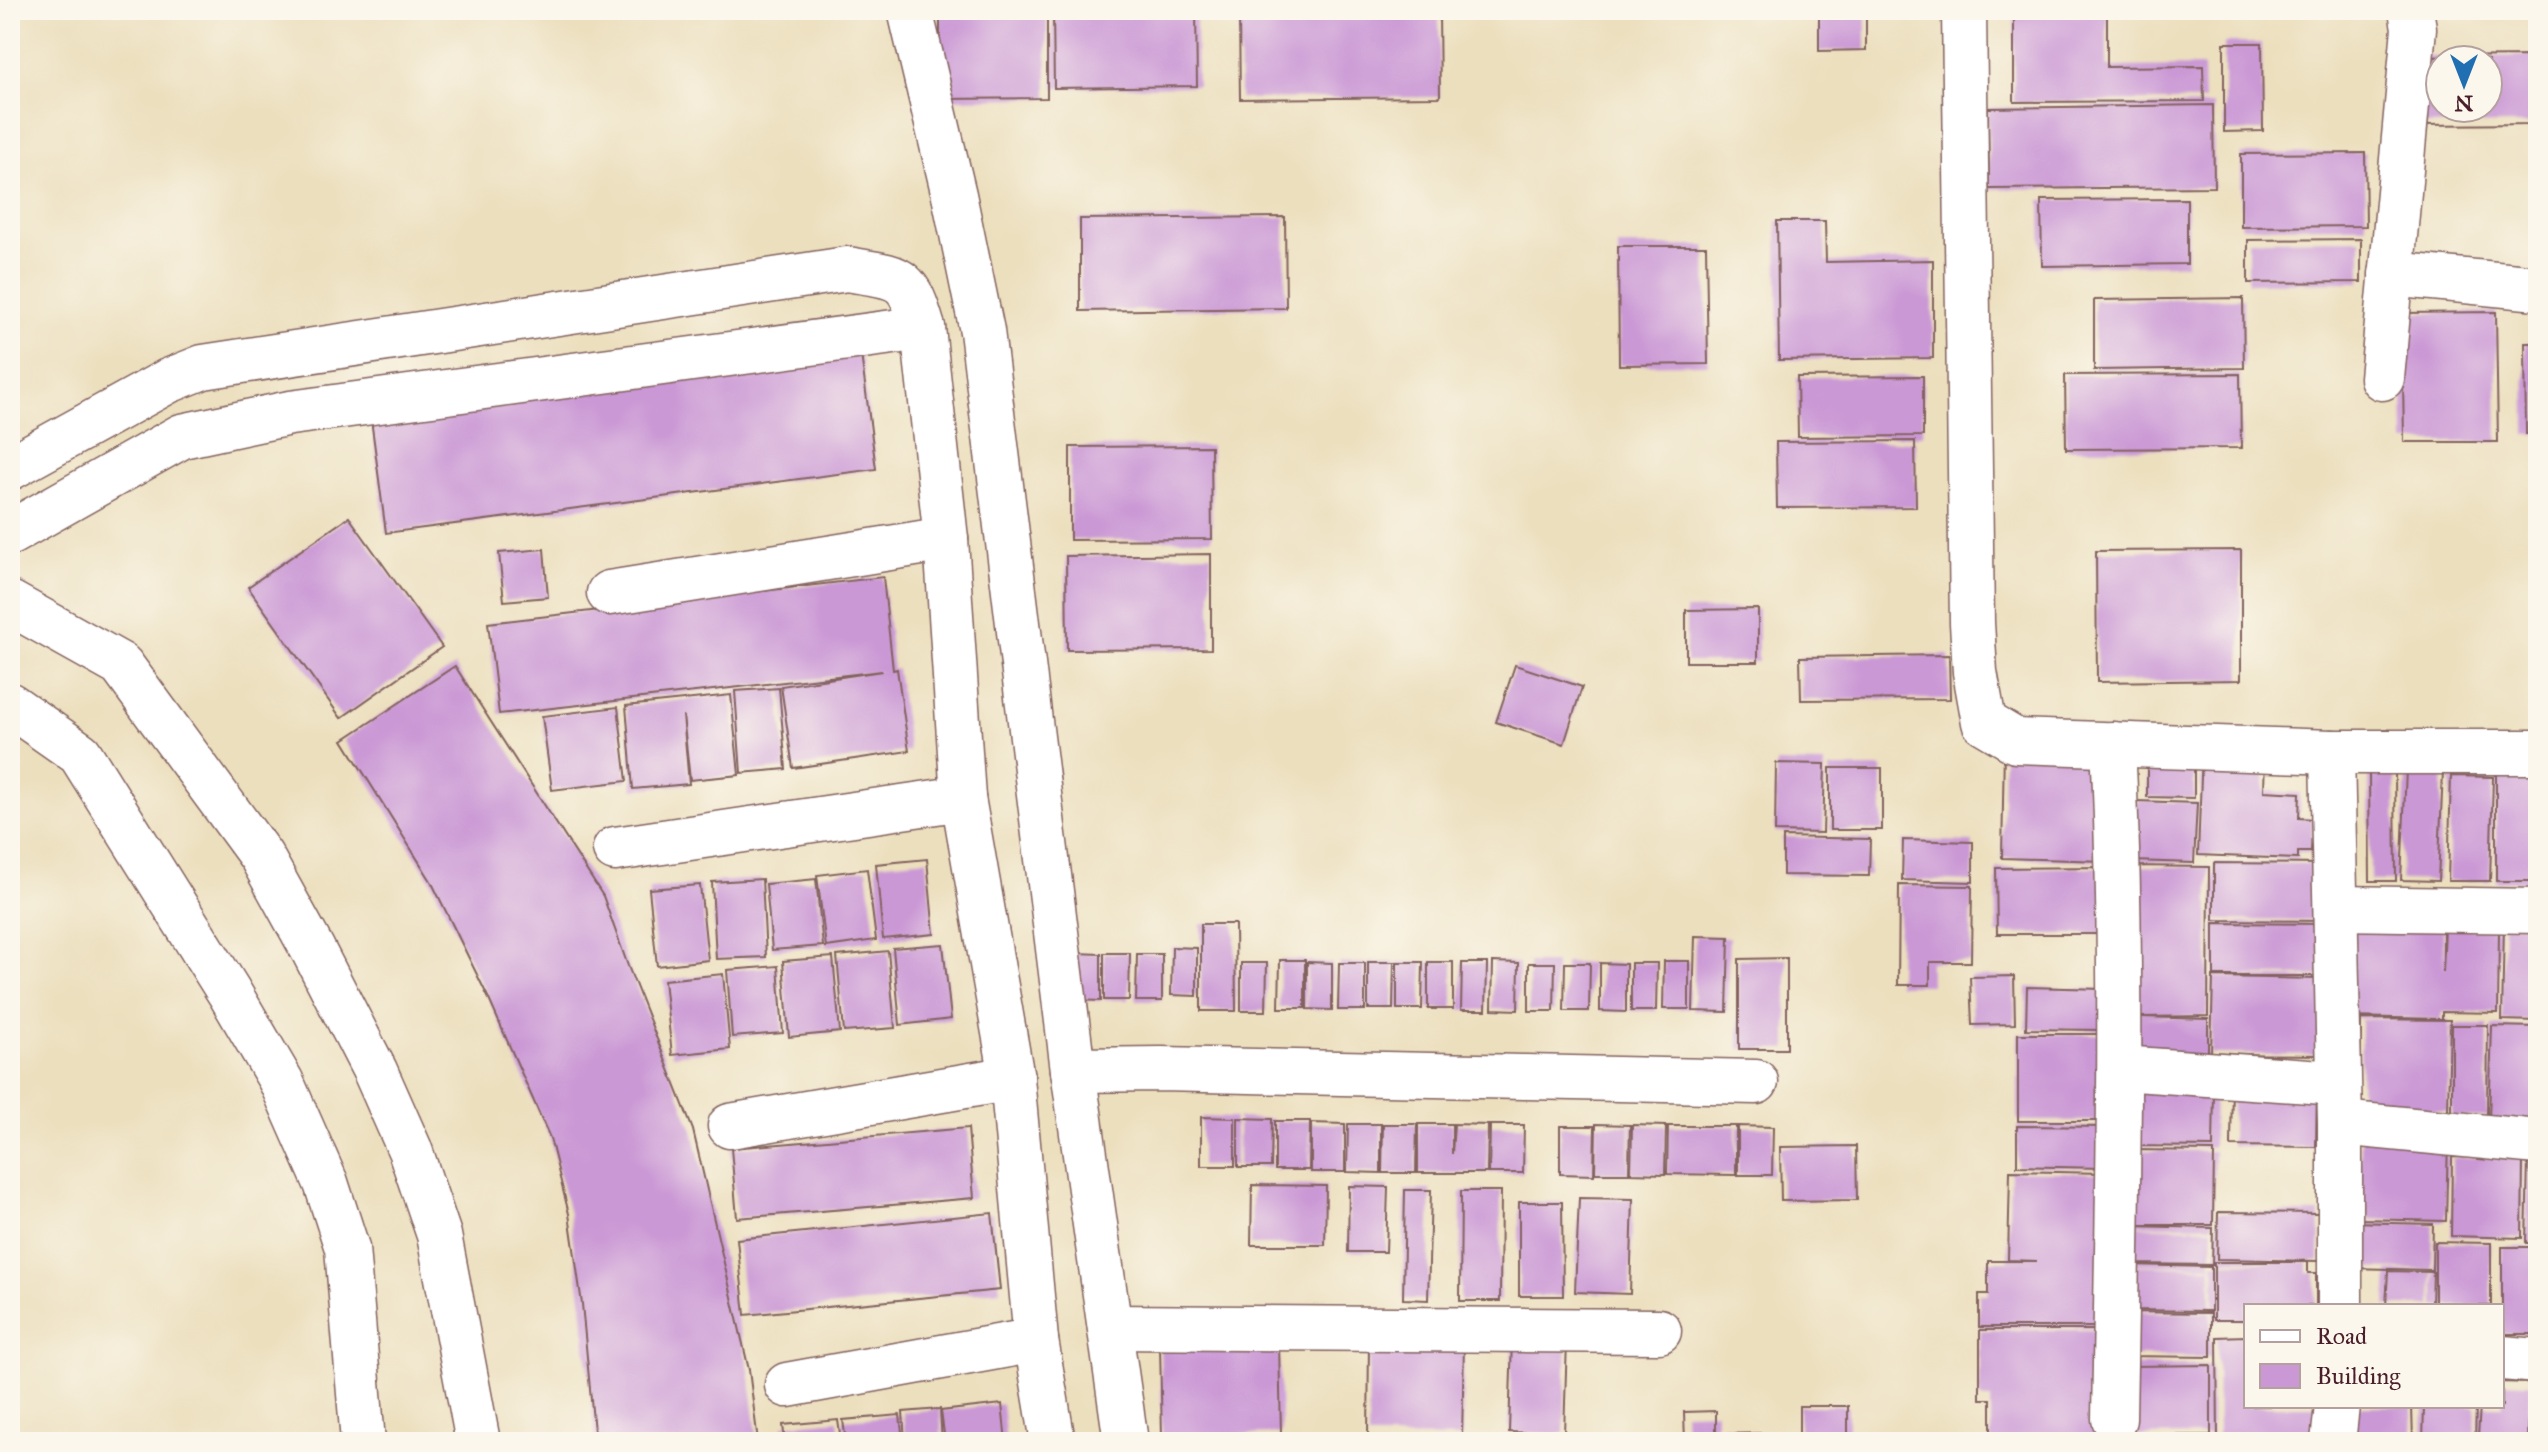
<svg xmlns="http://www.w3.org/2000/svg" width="2548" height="1452" font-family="'IM FELL Great Primer',serif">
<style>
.building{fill:#ca98d5;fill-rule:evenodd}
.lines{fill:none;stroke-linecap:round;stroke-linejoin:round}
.minor-casing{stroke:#83625e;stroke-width:47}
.minor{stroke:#fff;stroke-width:44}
</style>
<rect width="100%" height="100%" fill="#fbf7ec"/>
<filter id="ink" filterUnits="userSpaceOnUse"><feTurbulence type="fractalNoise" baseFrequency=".0125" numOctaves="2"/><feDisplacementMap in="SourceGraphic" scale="16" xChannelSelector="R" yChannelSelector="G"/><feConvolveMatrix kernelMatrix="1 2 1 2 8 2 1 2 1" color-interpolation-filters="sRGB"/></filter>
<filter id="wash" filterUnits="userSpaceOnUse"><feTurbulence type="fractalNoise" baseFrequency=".006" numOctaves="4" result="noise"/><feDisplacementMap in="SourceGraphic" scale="32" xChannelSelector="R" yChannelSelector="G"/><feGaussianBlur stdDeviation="1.8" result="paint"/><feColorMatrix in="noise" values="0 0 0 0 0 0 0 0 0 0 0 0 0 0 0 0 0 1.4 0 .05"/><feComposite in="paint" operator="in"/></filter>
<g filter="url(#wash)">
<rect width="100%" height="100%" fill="#ecdfbe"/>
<g id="blocks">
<g class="building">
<polygon points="940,10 1047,10 1047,98 940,99"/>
<polygon points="1053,10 1196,10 1197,86 1054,88"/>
<polygon points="1819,10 1866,10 1866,50 1819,51"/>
<polygon points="1439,13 1440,97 1240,99 1239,15"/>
<polygon points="2107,13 2107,67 2203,66 2204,101 2014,102 2014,14"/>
<polygon points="2224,43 2262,43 2263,131 2224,132"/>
<path d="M2538 56V124L2418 125V57ZM2440 60H2488V108H2440Z"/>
<polygon points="2213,105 2214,187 1989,189 1988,108"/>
<polygon points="2365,153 2366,226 2241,227 2241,154"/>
<polygon points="2187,199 2187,264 2042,266 2041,200"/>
<polygon points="1285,217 1286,308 1080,311 1080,219"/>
<polygon points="1777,221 1825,221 1826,262 1933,260 1933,358 1779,360"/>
<polygon points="2361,239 2361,282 2248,283 2248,240"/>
<polygon points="1618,246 1706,246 1708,364 1619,365"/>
<polygon points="2243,298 2244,368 2094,370 2094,300"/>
<polygon points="2496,312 2498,442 2404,442 2402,313"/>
<polygon points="2525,343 2538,343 2538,434 2526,434"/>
<polygon points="861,354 876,469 386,533 371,419"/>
<polygon points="2240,374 2241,448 2066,449 2065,375"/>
<polygon points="1923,376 1923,436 1798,437 1797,377"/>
<polygon points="1915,441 1916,507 1777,508 1776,442"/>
<polygon points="1211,446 1212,539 1070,540 1070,447"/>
<polygon points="349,517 442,647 341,718 248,587"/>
<polygon points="544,549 548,597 504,601 499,553"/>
<polygon points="2241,550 2241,680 2097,682 2096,551"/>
<polygon points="1211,554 1211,649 1067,650 1066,556"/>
<polygon points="883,577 893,670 897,669 909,751 793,768 781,686 882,671 499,714 488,623"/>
<polygon points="1758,609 1758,662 1686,662 1686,610"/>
<polygon points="1949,655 1950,699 1801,700 1800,657"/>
<polygon points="1515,665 1582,687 1564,744 1496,722"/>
<polygon points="455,666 603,896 628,966 693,1130 749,1370 758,1442 595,1442 582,1304 569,1214 550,1138 488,997 431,881 343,740"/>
<polygon points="779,688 786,769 741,773 735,691"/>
<polygon points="731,695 739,775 690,780 683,715 689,784 633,789 626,706"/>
<polygon points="618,707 627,781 552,790 542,716"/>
<polygon points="2004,747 2107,750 2105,861 2002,858"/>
<polygon points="2202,751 2265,754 2264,791 2300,793 2299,818 2313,819 2311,852 2298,852 2298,859 2198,855"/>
<polygon points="1776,763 1825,764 1823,833 1775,832"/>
<polygon points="2147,765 2194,765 2194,798 2147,797"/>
<rect x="1830" y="768" width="52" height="62"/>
<polygon points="2406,770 2443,771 2438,881 2401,880"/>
<rect x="2496" y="770" width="42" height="111"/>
<polygon points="2369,771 2395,771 2396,881 2370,881"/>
<polygon points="2451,776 2493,777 2490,881 2448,881"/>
<polygon points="2136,801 2197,803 2194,863 2133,861"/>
<polygon points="1783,837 1870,839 1869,876 1783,875"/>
<polygon points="1903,840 1973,842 1973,882 1902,880"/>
<polygon points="927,859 934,934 883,939 876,864"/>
<polygon points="2214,863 2325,864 2324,921 2214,920"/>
<polygon points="2131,866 2209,867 2208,1016 2142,1017 2208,1019 2208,1058 2127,1057"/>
<polygon points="2106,867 2107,934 1997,934 1996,868"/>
<polygon points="867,869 876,940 826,947 817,875"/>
<polygon points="762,879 766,957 716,959 712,882"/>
<polygon points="816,879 823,946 772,950 766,884"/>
<polygon points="700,885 708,960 657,966 649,889"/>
<polygon points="1899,885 1972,886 1971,962 1930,962 1930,985 1898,985"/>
<polygon points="2214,923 2324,924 2323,976 2214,976"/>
<polygon points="1201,924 1235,924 1236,1011 1201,1011"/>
<polygon points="2348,924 2443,926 2443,972 2445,928 2499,929 2498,1013 2442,1012 2442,1019 2346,1017"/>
<polygon points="2504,924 2538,925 2538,1021 2502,1020"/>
<polygon points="1695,936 1729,937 1727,1012 1693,1011"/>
<polygon points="943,944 951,1019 900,1025 893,948"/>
<polygon points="1172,947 1197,948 1197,996 1171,995"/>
<polygon points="888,951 895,1028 844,1032 837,956"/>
<polygon points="1076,953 1101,954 1101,1001 1075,1000"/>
<polygon points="1104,953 1130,953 1129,1000 1104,1000"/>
<polygon points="1137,954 1162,954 1162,1001 1136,1001"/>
<polygon points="833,957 840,1032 789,1037 783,961"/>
<polygon points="1787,958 1787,1049 1739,1049 1739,959"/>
<polygon points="1280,960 1305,960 1305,1008 1279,1008"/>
<polygon points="1664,961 1689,961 1689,1009 1663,1009"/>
<polygon points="1307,962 1332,963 1332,1010 1307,1009"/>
<polygon points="1368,962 1394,962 1393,1009 1368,1009"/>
<polygon points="1397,962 1423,962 1422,1009 1397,1009"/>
<rect x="1428" y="962" width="25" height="47"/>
<polygon points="1493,962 1519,963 1518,1010 1492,1009"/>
<polygon points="1241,963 1267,963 1266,1011 1241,1011"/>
<polygon points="1339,963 1365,963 1365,1010 1338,1010"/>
<polygon points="1462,963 1487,963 1486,1010 1461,1010"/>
<polygon points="1529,963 1555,963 1554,1011 1529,1011"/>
<polygon points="1565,963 1590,963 1589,1011 1564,1011"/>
<polygon points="1600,963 1626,964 1626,1012 1600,1011"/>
<polygon points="1631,963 1657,963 1656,1011 1631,1011"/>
<polygon points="778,966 783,1033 732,1037 727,970"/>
<polygon points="723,974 730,1049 672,1055 664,980"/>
<polygon points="2014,976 2015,1024 1972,1025 1970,977"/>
<polygon points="2213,977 2323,979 2322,1055 2211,1054"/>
<polygon points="2027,987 2103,989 2102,1030 2026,1029"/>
<polygon points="2361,1019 2450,1020 2448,1111 2360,1110"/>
<polygon points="2452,1025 2488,1025 2487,1117 2452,1117"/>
<polygon points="2492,1026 2538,1027 2538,1122 2489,1121"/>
<rect x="2018" y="1034" width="86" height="87"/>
<polygon points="2232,1083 2317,1084 2316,1147 2231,1146"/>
<polygon points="2134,1091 2214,1092 2213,1147 2134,1146"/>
<polygon points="1201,1117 1235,1118 1235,1166 1201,1166"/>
<polygon points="1238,1118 1272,1119 1271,1167 1238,1167"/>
<polygon points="1275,1121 1310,1121 1309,1170 1275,1170"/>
<polygon points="1311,1123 1345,1124 1345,1172 1311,1172"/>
<polygon points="1348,1124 1381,1124 1381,1173 1347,1172"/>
<polygon points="1383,1124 1417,1124 1416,1173 1382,1173"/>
<polygon points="1418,1124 1452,1124 1452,1154 1454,1124 1488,1125 1487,1173 1418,1173"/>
<polygon points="1596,1124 1630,1125 1629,1173 1595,1173"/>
<polygon points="1490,1125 1524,1125 1523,1173 1489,1173"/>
<polygon points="1632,1125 1666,1126 1665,1174 1631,1173"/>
<polygon points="1560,1126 1595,1126 1594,1175 1560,1174"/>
<polygon points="1668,1126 1736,1126 1736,1175 1667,1174"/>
<polygon points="1738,1126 1773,1127 1772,1175 1738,1175"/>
<polygon points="2017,1126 2105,1127 2104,1168 2017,1166"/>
<polygon points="968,1128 974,1198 737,1218 731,1148"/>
<polygon points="2361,1137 2448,1138 2446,1221 2360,1219"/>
<polygon points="1856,1146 1857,1200 1781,1201 1780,1147"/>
<polygon points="2133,1150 2214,1151 2213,1225 2131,1225"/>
<polygon points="2452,1157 2523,1158 2522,1238 2451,1236"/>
<polygon points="2528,1160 2538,1161 2538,1243 2526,1243"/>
<polygon points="2010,1171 2103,1173 2099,1327 1979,1327 1979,1294 1988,1294 1988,1261 2037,1261 2008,1260"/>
<polygon points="1252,1185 1326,1186 1325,1245 1251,1245"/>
<polygon points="1349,1186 1388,1187 1386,1252 1348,1252"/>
<polygon points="1405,1190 1431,1190 1428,1300 1403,1299"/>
<polygon points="1461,1191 1501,1191 1500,1301 1460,1301"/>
<polygon points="1579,1198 1633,1199 1630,1294 1575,1292"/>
<polygon points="1519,1202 1562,1202 1563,1296 1519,1296"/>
<polygon points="2218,1212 2320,1213 2319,1261 2217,1259"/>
<polygon points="992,1213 1000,1290 745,1315 737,1239"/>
<polygon points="2349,1222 2433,1224 2432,1270 2348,1268"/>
<polygon points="2130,1226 2213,1228 2212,1265 2130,1264"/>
<polygon points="2435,1242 2491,1243 2491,1306 2435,1306"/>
<rect x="2502" y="1247" width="36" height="87"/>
<polygon points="2214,1262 2308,1262 2308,1273 2316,1273 2316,1306 2246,1306 2246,1320 2214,1320"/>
<polygon points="2129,1265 2211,1267 2211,1311 2127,1310"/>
<polygon points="2388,1271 2433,1272 2432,1306 2386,1306"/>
<polygon points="2127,1312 2211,1313 2211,1357 2126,1356"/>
<polygon points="1980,1330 2099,1330 2098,1442 1991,1441 1991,1399 1980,1399"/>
<polygon points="2246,1336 2246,1406 2324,1406 2325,1438 2218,1439 2217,1337"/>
<polygon points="1512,1339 1567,1340 1564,1434 1509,1432"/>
<polygon points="1369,1342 1464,1343 1462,1438 1368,1437"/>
<polygon points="1279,1344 1281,1434 1162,1437 1160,1347"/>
<polygon points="2211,1365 2211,1435 2132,1436 2131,1366"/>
<polygon points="2502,1382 2530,1383 2528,1439 2478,1437 2480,1406 2502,1406"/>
<polygon points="1002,1404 1006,1442 945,1442 941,1411"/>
<rect x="1799" y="1406" width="49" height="36"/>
<polygon points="2343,1406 2412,1406 2413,1442 2343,1442"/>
<polygon points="2424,1406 2476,1406 2475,1442 2423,1442"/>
<polygon points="940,1409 942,1442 905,1442 903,1412"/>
<polygon points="1716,1411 1716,1434 1769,1433 1769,1442 1685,1442 1684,1412"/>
<polygon points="900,1415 903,1442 846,1442 843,1420"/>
<polygon points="838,1420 841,1442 785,1442 783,1425"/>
</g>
</g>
</g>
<g filter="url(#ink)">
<use href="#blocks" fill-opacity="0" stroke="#83625e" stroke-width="2"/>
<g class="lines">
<g class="minor-casing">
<g id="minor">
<polyline points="910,10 954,195 982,331 1073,1070 1126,1442"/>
<polyline points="1964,10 1972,623 1975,672 1984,722 2016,741 2332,752 2340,1123 2340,1306"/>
<polyline points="2391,274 2538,288"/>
<polyline points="2382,378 2414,28 2411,10"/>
<path d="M10 468 168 381 203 367 847 269C901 278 907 273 923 328L946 539 963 798 1012 1078 1036 1340 1053 1442"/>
<polyline points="10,533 182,436 290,413 923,328"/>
<polyline points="609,593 946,539"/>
<polyline points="10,603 121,665 261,856 313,950 375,1071 410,1150 439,1235 478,1442"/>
<polyline points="10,705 80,754 229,992 281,1081 326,1183 347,1248 363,1442"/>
<path d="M2113 744C2124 969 2118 1193 2114 1419"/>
<polyline points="2332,752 2538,752"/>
<polyline points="615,849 963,798"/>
<polyline points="2336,908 2538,911"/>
<polyline points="2120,1068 2338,1083"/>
<polyline points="1073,1070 1161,1069 1756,1082"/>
<polyline points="2340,1123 2538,1142"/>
<polyline points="730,1126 1012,1078"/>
<polyline points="1110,1327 1659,1331"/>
<polyline points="2502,1358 2538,1361"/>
<polyline points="787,1385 1036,1340"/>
<polyline points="2333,1442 2337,1406"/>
</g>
</g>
<use href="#minor" class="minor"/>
</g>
</g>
<rect width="2548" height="1452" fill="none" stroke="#fbf7ec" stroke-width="40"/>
<rect x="2244" y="1304" width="260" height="104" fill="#fbf7ec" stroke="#b4a19f" stroke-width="2"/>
<rect x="2260" y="1330" width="40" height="12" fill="#ffffff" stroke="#b4a19f" stroke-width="2"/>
<text x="2316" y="1344" font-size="24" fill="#4a1f2b">Road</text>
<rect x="2260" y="1364" width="40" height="24" fill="#ca98d5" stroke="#b4a19f" stroke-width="2"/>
<text x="2316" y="1384" font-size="24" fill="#4a1f2b">Building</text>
<g transform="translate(2464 84) rotate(180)"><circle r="38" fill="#fbf7ec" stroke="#b4a19f" stroke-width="2"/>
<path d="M0-6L14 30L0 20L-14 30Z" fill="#1f6fb2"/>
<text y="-12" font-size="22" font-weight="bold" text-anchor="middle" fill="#4a1f2b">N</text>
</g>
</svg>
